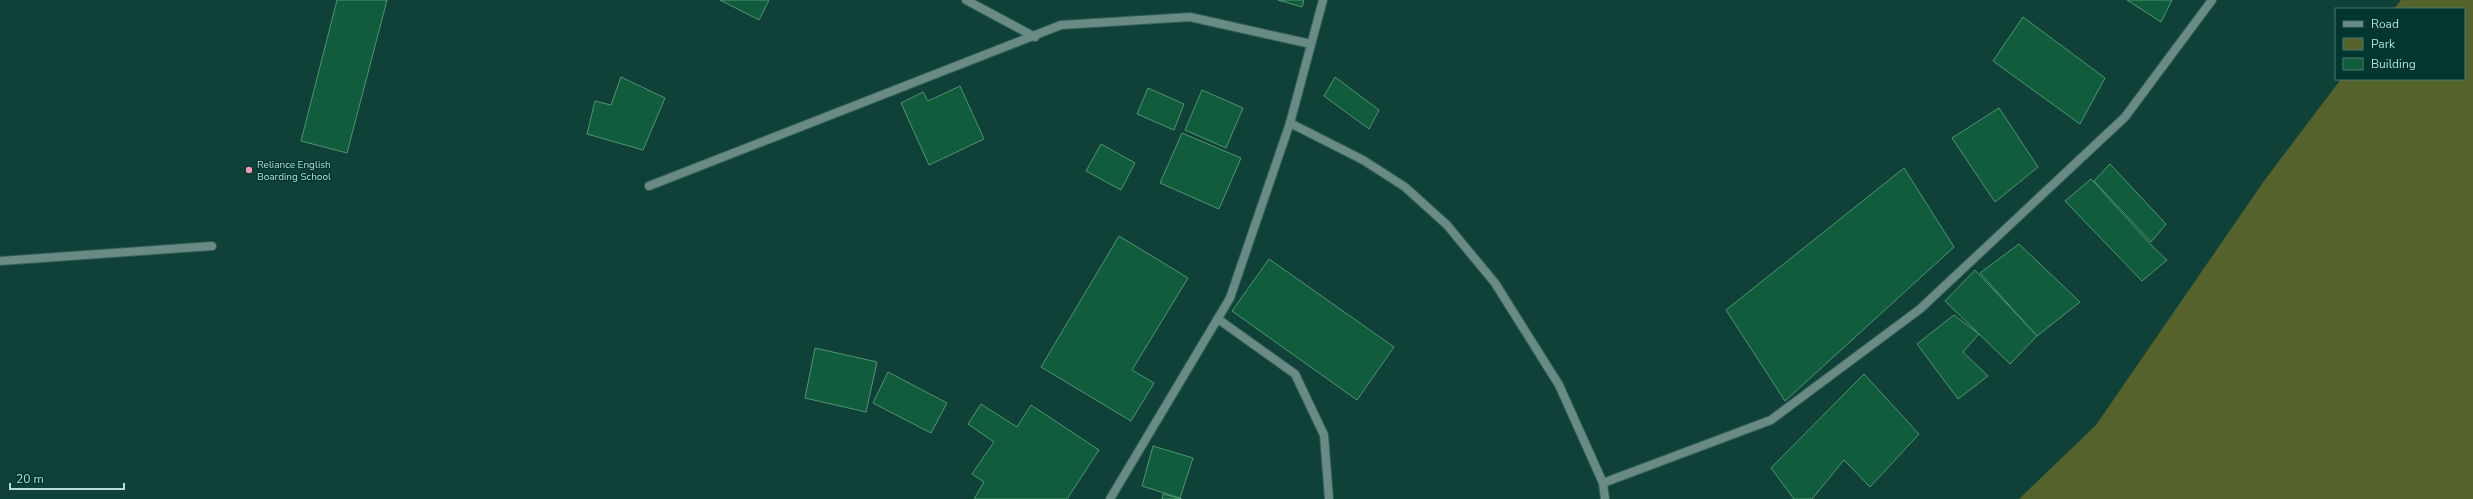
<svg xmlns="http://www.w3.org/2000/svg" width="2473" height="499" font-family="'Nunito Sans',sans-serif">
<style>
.green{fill:#56622b}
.building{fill:#115c3d;stroke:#509571}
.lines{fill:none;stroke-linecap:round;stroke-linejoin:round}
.street-casing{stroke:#316058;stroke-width:10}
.street{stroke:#698b83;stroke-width:8}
.poi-dot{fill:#f09ab5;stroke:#02362f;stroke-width:1.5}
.labels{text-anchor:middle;stroke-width:3;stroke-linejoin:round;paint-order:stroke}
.poi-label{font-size:10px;fill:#b5ddd4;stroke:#02362f;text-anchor:start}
</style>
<rect width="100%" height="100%" fill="#104139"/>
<polygon class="green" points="2401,0 2473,0 2473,499 2019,499 2096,425 2264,181 2341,79 2464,79 2464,9 2394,9"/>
<g class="building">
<polygon points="337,0 387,0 347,153 301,141"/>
<polygon points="720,0 769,0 759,20"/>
<polygon points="1278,0 1304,0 1302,7"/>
<polygon points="2127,0 2172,0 2161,22"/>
<polygon points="2023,17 2105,78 2080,124 1993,61"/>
<polygon points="621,77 665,98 643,150 587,134 595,101 611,105"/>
<polygon points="1335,77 1379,110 1369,129 1324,96"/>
<polygon points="960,86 984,139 929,165 901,103 923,92 928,101"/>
<polygon points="1148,88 1184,104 1174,130 1137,114"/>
<polygon points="1202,90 1243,108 1226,148 1185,130"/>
<polygon points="1999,108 2038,167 1995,202 1952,138"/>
<polygon points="1182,133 1241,158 1219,209 1160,183"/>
<polygon points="1101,144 1135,163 1121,190 1086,171"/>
<polygon points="2110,164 2166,224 2151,242 2094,181"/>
<polygon points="1904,168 1954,247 1785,401 1726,310"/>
<polygon points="2091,179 2154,248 2167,260 2142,281 2065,201"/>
<polygon points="1119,236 1188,278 1132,370 1154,383 1131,421 1041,367"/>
<polygon points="2019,244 2080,302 2037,336 1980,273"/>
<polygon points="1269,259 1394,347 1357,400 1232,311"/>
<polygon points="1975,270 2037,336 2010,364 1945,301"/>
<polygon points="1954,315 1979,334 1963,352 1988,376 1958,399 1917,344"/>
<polygon points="815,348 877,362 866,412 805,398"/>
<polygon points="888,372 947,403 931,433 873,403"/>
<polygon points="1864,374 1919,434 1870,487 1844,460 1812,499 1794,499 1771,468"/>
<polygon points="981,404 1017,427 1031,405 1099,450 1067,499 974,499 984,482 972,474 994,442 968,424"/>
<polygon points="1153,446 1193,458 1180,498 1142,486"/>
<polygon points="1163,494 1182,499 1162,499"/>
</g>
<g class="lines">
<g class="street-casing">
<g id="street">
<polyline points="966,0 1035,37"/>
<polyline points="1290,123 1363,160 1405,187 1447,225 1495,283 1559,385 1603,483 1605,499"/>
<polyline points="649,186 1061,25 1190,17 1311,44"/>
<polyline points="0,261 212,246"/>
<polyline points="1218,319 1295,374 1324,435 1329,499"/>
<polyline points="1603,483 1771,420 1920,309 2125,117 2212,0"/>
<polyline points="1110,499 1230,298 1290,123 1323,0"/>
</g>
</g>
<use href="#street" class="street"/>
</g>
<circle class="poi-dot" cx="249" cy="170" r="4"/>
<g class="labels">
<g class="poi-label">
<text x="257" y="168">Reliance English<tspan x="257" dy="12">Boarding School</tspan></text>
</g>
</g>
<rect x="2335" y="8" width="130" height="72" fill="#02362f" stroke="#4a7971"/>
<rect x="2343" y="21" width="20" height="6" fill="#698b83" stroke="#4a7971"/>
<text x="2371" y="28" font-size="12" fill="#b5ddd4">Road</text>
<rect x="2343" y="38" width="20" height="12" fill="#56622b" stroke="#4a7971"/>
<text x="2371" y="48" font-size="12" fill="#b5ddd4">Park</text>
<rect x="2343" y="58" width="20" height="12" fill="#115c3d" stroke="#4a7971"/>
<text x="2371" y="68" font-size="12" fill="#b5ddd4">Building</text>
<path d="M10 483v6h114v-6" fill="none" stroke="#b5ddd4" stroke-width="2"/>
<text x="16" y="483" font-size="12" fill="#b5ddd4" stroke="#02362f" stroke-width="3" paint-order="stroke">20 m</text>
</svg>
